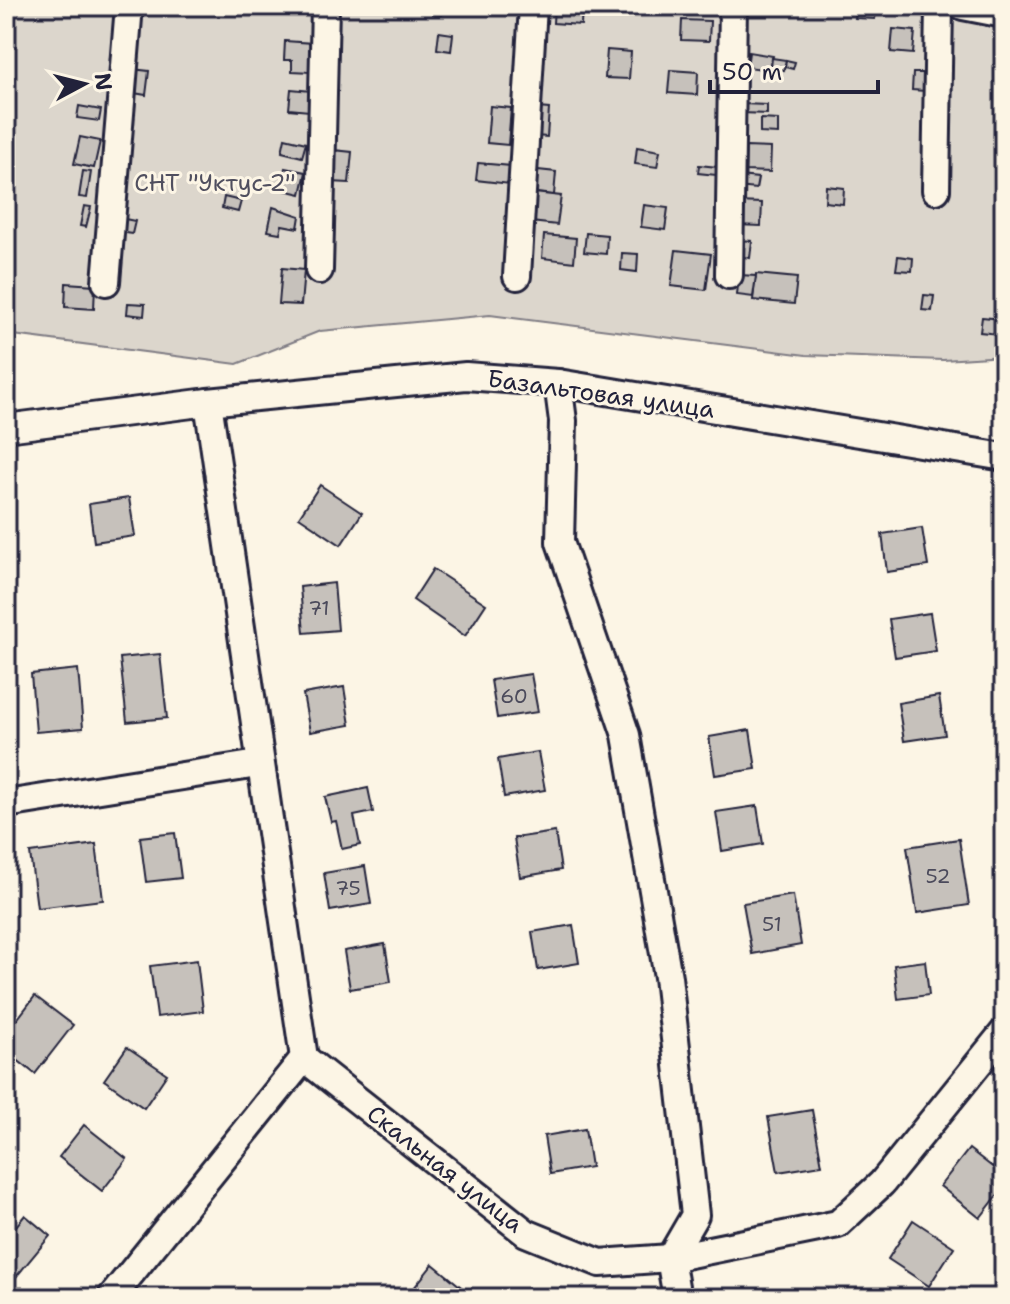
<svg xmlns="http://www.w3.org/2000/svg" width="1010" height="1304" font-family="'Shantell Sans',sans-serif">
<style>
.green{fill:#dcd6cc;stroke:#7f7c84;stroke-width:2}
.building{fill:#c6c1bb;stroke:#22223b;stroke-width:2}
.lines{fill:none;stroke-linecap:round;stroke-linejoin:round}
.minor-casing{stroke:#22223b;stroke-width:32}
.minor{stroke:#fcf5e5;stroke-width:26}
.labels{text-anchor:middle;stroke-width:6;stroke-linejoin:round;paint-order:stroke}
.number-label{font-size:20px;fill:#4b4a5b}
.park-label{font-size:24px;fill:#504f5f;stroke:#fcf5e5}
.street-label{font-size:24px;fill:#22223b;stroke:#fcf5e5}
</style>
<rect width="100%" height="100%" fill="#fcf5e5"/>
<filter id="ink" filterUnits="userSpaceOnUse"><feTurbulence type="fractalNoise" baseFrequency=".0125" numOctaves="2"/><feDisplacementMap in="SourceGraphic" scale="16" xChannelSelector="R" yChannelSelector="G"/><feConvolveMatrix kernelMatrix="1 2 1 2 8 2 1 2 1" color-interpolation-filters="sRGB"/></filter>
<g filter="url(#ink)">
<polygon class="green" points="6,6 1004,6 1004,356 943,360 806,355 490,315 320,331 237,364 6,334"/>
<g class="building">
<polygon points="434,6 443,6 442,15 433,14"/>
<polygon points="554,6 582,6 581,25 553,23"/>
<polygon points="856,6 877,6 875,19 855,18"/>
<polygon points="682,20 710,21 709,41 681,40"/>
<polygon points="893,29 915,31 913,54 891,52"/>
<polygon points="439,32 453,34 451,51 437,49"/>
<polygon points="285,41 313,43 311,72 292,71 292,60 284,60"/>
<polygon points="607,50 631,52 629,79 605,78"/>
<polygon points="749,52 773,56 770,70 747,67"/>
<polygon points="772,58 786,60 784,70 771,68"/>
<polygon points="786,60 795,62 793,69 785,67"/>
<polygon points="132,69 149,71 146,95 128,92"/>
<polygon points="670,70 698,72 697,95 668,93"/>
<polygon points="913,73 926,73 925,91 912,90"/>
<polygon points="291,89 311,91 309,111 289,109"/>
<polygon points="742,104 767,105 767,114 742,113"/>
<polygon points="79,106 101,110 99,121 77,118"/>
<polygon points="490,106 511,108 508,145 487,143"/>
<polygon points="538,108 549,109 547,137 536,136"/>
<polygon points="760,119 778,120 778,134 760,133"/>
<polygon points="80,137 100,141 94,168 74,164"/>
<polygon points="285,138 306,143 302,157 282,152"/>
<polygon points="637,147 660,151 657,167 635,164"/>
<polygon points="746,147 771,148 770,172 745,171"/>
<polygon points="334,150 352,152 349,183 331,182"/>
<polygon points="478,163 511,166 510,184 476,180"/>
<polygon points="699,165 717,167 716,175 698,173"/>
<polygon points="285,168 306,172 301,194 280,189"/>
<polygon points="538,170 556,172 554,195 536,193"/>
<polygon points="83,171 91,172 87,198 79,197"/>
<polygon points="739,176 758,178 756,189 738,187"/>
<polygon points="826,186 844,188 843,204 825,202"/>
<polygon points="534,193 561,196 557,225 531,222"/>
<polygon points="224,197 241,201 238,212 222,208"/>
<polygon points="737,202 762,203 761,226 736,225"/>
<polygon points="644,205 668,208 665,230 641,227"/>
<polygon points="84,206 91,207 86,227 80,226"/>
<polygon points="273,207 300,216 298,228 282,225 280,233 268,231"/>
<polygon points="120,218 135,221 132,234 118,232"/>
<polygon points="586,233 607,235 606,254 584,252"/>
<polygon points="544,235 576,238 574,262 542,258"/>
<polygon points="740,240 752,241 750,258 738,256"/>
<polygon points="676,250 711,254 706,290 671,286"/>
<polygon points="622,253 638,254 637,272 621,270"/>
<polygon points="898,256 913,258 912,271 896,270"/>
<polygon points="282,268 304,270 301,305 279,304"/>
<polygon points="756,274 797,278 794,304 753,300"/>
<polygon points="739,275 756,276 753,297 737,295"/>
<polygon points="66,283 95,285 94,309 65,307"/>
<polygon points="924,295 934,296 932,311 922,310"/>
<polygon points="128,303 145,304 144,316 127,314"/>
<polygon points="982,317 1001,319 998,334 980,332"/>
<polygon points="320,485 362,513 341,545 299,517"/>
<polygon points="129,498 135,536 94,542 89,504"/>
<polygon points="922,528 928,566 887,572 882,534"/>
<polygon points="433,569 486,604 465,636 413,600"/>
<polygon points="334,583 338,630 304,633 300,587"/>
<polygon points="930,613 936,651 895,657 889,619"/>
<polygon points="160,654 167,718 127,722 120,658"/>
<polygon points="78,669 83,728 36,732 31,674"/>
<polygon points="531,674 538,712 497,718 491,680"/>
<polygon points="344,687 350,725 310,732 303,694"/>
<polygon points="939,696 945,735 904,741 898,703"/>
<polygon points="750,730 756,769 715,775 709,737"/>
<polygon points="538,752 545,790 504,797 498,759"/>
<polygon points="368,788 373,812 354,816 360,845 342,849 336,821 331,822 325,797"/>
<polygon points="757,806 763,844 722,851 716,812"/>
<polygon points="555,832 561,870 520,877 514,838"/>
<polygon points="175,833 181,878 146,882 140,837"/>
<polygon points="959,839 969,905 917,913 907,847"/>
<polygon points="96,844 103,900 37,908 30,853"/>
<polygon points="365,866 371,904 330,911 324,873"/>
<polygon points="793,895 801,945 752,954 743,903"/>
<polygon points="573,925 579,963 538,970 532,932"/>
<polygon points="385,944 391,982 350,989 344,951"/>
<polygon points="197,960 203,1011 157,1017 150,966"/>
<polygon points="925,961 929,995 898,999 894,965"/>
<polygon points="35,996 73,1025 35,1074 6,1051 6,1034"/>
<polygon points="127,1047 167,1074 144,1108 104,1080"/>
<polygon points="812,1110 822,1165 778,1172 768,1117"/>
<polygon points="84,1125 127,1159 102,1191 59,1157"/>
<polygon points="585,1129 591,1167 550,1174 544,1136"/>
<polygon points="969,1149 1004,1176 1004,1187 980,1218 940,1186"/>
<polygon points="25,1215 50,1236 11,1283 6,1279 6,1238"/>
<polygon points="913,1220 954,1247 929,1286 888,1259"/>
<polygon points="433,1264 471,1295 469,1298 406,1298"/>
</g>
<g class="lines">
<g class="minor-casing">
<g id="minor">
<polyline points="963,6 1004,14"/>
<polyline points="936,190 939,6"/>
<polyline points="319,270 325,6"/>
<polyline points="729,275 733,6"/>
<polyline points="517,276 533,6"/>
<polyline points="106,282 129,6"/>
<polyline points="558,383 563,421 560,542 626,735 668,977 695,1215 670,1258 677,1298"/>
<polyline points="208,402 304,1058"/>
<polyline points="6,428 208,402 466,376 558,383 1004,457"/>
<polyline points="6,804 258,764"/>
<polyline points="304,1058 526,1233 600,1263 670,1258 838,1224 882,1183 1004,1032"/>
<polyline points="111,1298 304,1058"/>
</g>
</g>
<use href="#minor" class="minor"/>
</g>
</g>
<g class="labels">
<g class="number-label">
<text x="319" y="615">71</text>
<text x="514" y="703">60</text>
<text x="938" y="883">52</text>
<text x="348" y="895">75</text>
<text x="772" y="931">51</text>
</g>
<g class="park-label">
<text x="215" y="191">СНТ "Уктус-2"</text>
</g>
<g class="street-label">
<text transform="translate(601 394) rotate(8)" y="8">Базальтовая улица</text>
<text transform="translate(445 1169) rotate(38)" y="8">Скальная улица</text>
</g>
</g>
<rect width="1010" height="1304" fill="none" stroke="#fcf5e5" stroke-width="32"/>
<rect x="16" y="16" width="978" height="1272" fill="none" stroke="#22223b" stroke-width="3" filter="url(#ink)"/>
<g transform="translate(84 84) rotate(83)" stroke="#fcf5e5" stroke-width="6" paint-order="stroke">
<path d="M0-6L14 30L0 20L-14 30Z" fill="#22223b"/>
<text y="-12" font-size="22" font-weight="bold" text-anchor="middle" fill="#22223b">N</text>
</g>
<path d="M710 80v12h168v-12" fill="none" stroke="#22223b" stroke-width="4"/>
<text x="722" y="80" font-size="24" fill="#22223b" stroke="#fcf5e5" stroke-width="6" paint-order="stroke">50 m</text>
</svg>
